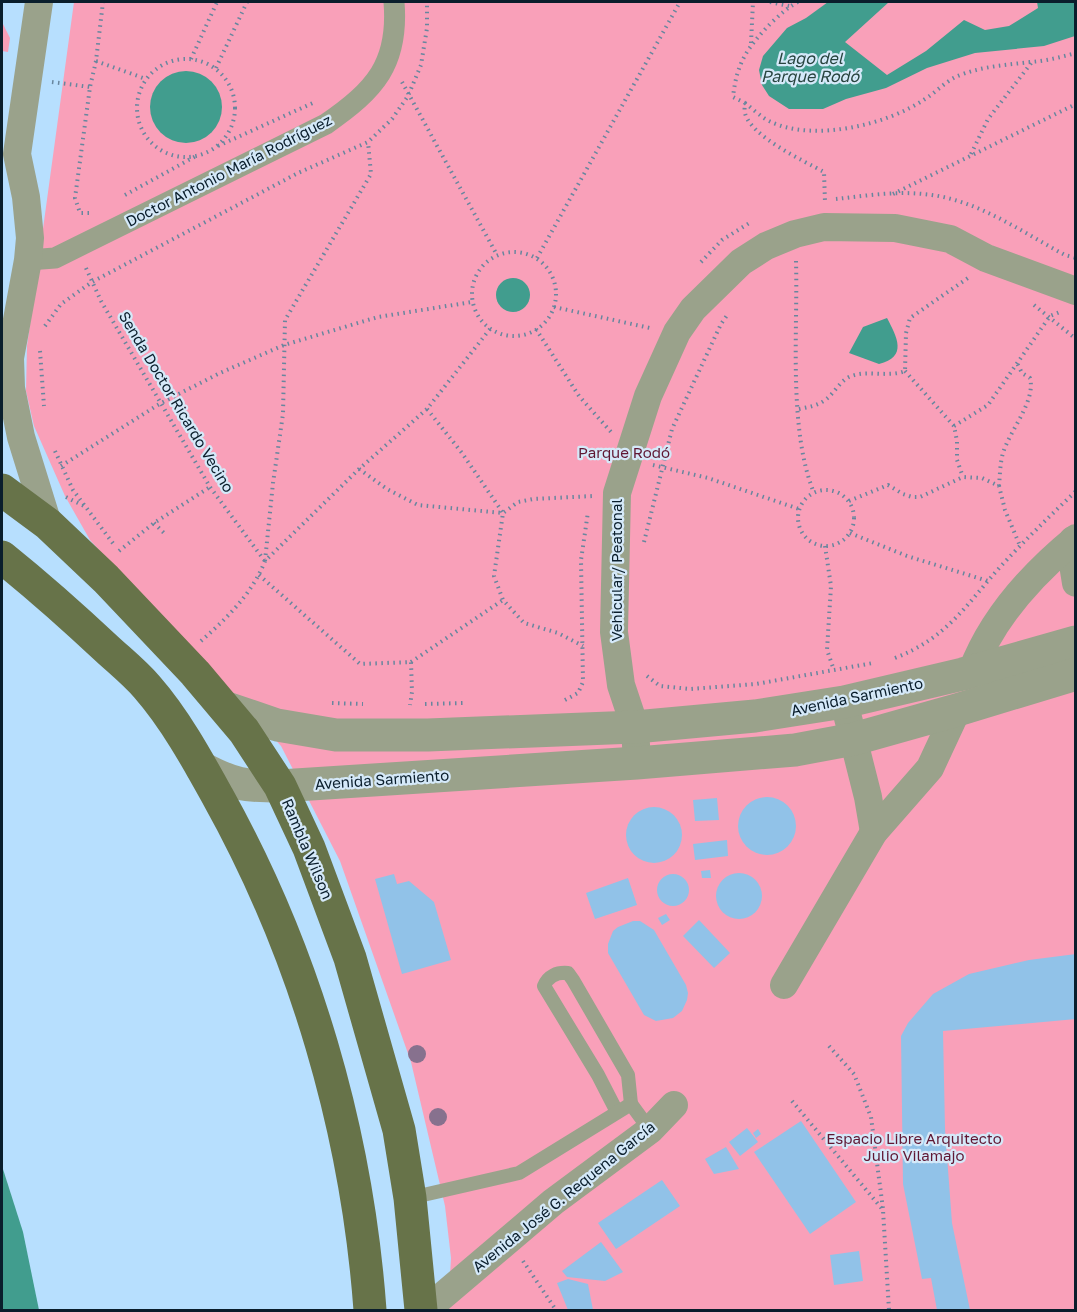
<svg xmlns="http://www.w3.org/2000/svg" width="1077" height="1312" font-family="'Golos Text',sans-serif">
<style>
.green{fill:#f9a0b9}
.water{fill:#419d8e}
.building{fill:#91c2e8}
.lines{fill:none;stroke-linecap:round;stroke-linejoin:round}
.path{stroke:#68869e;stroke-width:4;stroke-dasharray:1.5 4.5;stroke-linecap:butt}
.service{stroke:#9aa28b;stroke-width:14}
.pedestrian{stroke:#9aa28b;stroke-width:21}
.minor{stroke:#9aa28b;stroke-width:28}
.tertiary{stroke:#9aa28b;stroke-width:33}
.primary{stroke:#677349;stroke-width:33}
.tree{fill:#87718e}
.labels{text-anchor:middle;stroke-width:4.5;stroke-linejoin:round;paint-order:stroke}
.street-label{font-size:15px;fill:#0a1e2c;stroke:#d5e9f9}
.park-label{font-size:15px;fill:#601733;stroke:#d5e9f9}
.water-label{font-size:16px;font-style:italic;fill:#28443f;stroke:#d5e9f9}
</style>
<rect width="100%" height="100%" fill="#b7dffe"/>
<g class="green">
<polygon points="74,2 1075,2 1075,1310 448,1310 451,1258 445,1206 411,1062 340,861 281,746 213,671 181,641 90,540 65,496 34,426 26,391 27,346"/>
<polygon points="2,22 10,38 8,52 2,51"/>
</g>
<g class="water">
<polygon points="828,2 889,2 845,42 887,75 926,51 964,20 985,30 1009,26 1038,8 1037,2 1075,2 1075,36 1044,46 975,53 927,68 886,88 846,99 823,109 789,109 769,96 762,85 759,70 763,56 787,28 806,18"/>
<circle cx="186" cy="107" r="36"/>
<circle cx="513" cy="295" r="17"/>
<path d="M887 318C897 337 908 357 879 364L849 353 863 327Z"/>
<polygon points="2,1166 23,1232 39,1310 2,1310"/>
</g>
<g class="building">
<circle cx="767" cy="826" r="29"/>
<polygon points="717,798 719,820 695,821 693,800"/>
<circle cx="654" cy="835" r="28"/>
<polygon points="727,840 728,856 695,860 693,844"/>
<polygon points="710,870 711,878 702,878 701,871"/>
<circle cx="739" cy="896" r="23"/>
<polygon points="394,874 397,884 409,881 434,902 451,960 402,974 375,879"/>
<circle cx="673" cy="890" r="16"/>
<polygon points="628,878 637,905 595,919 586,893"/>
<polygon points="666,914 670,920 662,925 658,918"/>
<polygon points="699,920 730,953 714,968 683,936"/>
<polygon points="633,921 640,921 654,930 686,985 688,993 687,1000 682,1011 673,1018 656,1021 644,1015 608,953 608,944 613,931 618,927"/>
<polygon points="1076,954 1076,1019 943,1031 945,1129 952,1223 970,1310 937,1310 931,1278 922,1279 903,1184 901,1036 908,1023 933,994 969,974 1029,960"/>
<polygon points="801,1121 856,1202 810,1234 754,1152"/>
<polygon points="747,1128 758,1142 740,1156 729,1142"/>
<polygon points="758,1129 761,1134 756,1138 753,1133"/>
<polygon points="726,1147 739,1169 714,1174 705,1159"/>
<polygon points="662,1180 680,1206 616,1249 598,1223"/>
<polygon points="601,1242 623,1272 605,1281 567,1277 562,1271"/>
<polygon points="859,1251 863,1281 834,1285 830,1255"/>
<polygon points="568,1279 588,1284 593,1310 568,1310 557,1283"/>
</g>
<g class="lines">
<g class="path">
<polyline points="770,2 789,6"/>
<path d="M798 2C788 7 781 14 772 22 748 47 737 61 733 97L745 103C745 106 744 109 745 113 750 136 804 161 824 172L825 202"/>
<polyline points="751,43 753,2"/>
<circle cx="186" cy="108" r="49"/>
<polyline points="191,59 217,2"/>
<polyline points="96,61 146,79"/>
<polyline points="216,68 247,2"/>
<polyline points="52,82 90,87"/>
<polyline points="402,82 497,255"/>
<path d="M745 103C753 109 762 118 771 122 814 142 887 125 925 99 938 91 947 79 963 74 985 66 1007 65 1030 62 1046 61 1061 57 1076 53"/>
<polyline points="218,146 315,102"/>
<polyline points="971,154 988,119 1032,62"/>
<polyline points="893,194 1076,104"/>
<polyline points="125,195 196,156"/>
<path d="M836 199C864 196 894 191 923 194 975 198 1020 231 1065 255L1076 258"/>
<polyline points="89,213 80,213 75,198 90,87 96,61 103,2"/>
<circle cx="514" cy="294" r="42"/>
<polyline points="537,258 680,2"/>
<path d="M796 261C798 331 788 429 814 493"/>
<polyline points="701,262 722,240 751,222"/>
<polyline points="86,268 101,301 210,487 264,560"/>
<polyline points="1034,305 1076,339"/>
<polyline points="554,307 650,328"/>
<polyline points="45,326 61,304 92,282 298,173 368,142 392,119 408,96 421,65 427,28 427,2"/>
<polyline points="536,329 579,396 611,432"/>
<polyline points="40,351 44,406"/>
<polyline points="905,371 954,426 957,441 957,460 963,477"/>
<polyline points="427,409 462,453 503,513 494,576 503,600 524,623 558,633 583,646"/>
<path d="M799 409C808 407 817 406 825 400 834 394 839 382 849 377 867 369 887 378 905 371L906 333 910 318 968 278"/>
<polyline points="954,426 988,405 1050,316 1060,312"/>
<polyline points="55,451 73,490 115,546"/>
<polyline points="653,465 708,478 799,509"/>
<polyline points="61,466 161,403 220,373 284,345 378,317 472,302"/>
<polyline points="359,469 387,489 418,505 503,513 518,502 533,499 593,496"/>
<path d="M999 486C1000 475 1000 463 1003 453 1010 430 1036 401 1030 378L1022 373 1017 363"/>
<circle cx="826" cy="518" r="28"/>
<polyline points="66,497 84,506"/>
<polyline points="849,501 888,485 903,494 912,497 920,497 963,477 982,478 999,486 1005,510 1020,546"/>
<polyline points="154,523 166,535"/>
<polyline points="850,533 907,556 988,581"/>
<polyline points="644,542 672,429 721,324 728,314"/>
<polyline points="825,546 831,586 827,650 834,670"/>
<polyline points="119,551 154,523 210,487"/>
<polyline points="265,561 273,483 283,414 285,320 371,174 368,142"/>
<polyline points="259,575 360,664 411,662 412,692 410,705"/>
<path d="M201 641C227 618 252 594 265 561L359 469 427 409 490 329"/>
<path d="M895 658C947 638 966 605 1001 566 1025 540 1050 516 1076 491"/>
<polyline points="411,662 503,600"/>
<polyline points="647,676 660,686 690,689 756,684 873,663"/>
<polyline points="565,700 578,693 583,682 581,560 588,512"/>
<polyline points="332,703 363,704"/>
<polyline points="425,704 465,703"/>
<polyline points="829,1046 854,1074 871,1117 883,1209"/>
<polyline points="792,1101 883,1210 889,1310"/>
<polyline points="523,1261 556,1310"/>
</g>
<g class="service">
<path d="M617 1112 598 1075 544 986C548 976 557 972 568 973L573 980 628 1075 631 1104"/>
<polyline points="410,1198 519,1173 631,1104 650,1130"/>
</g>
<path class="pedestrian" d="M28 260 55 258 326 124C375 90 399 64 394 2"/>
<g class="minor">
<polyline points="39,2 17,154 26,197 30,238 28,260 10,358 11,388 21,437 48,524"/>
<polyline points="1073,540 1072,558 1076,583"/>
<path d="M972 671C992 618 1032 574 1076 538"/>
<polyline points="844,702 868,797 874,832"/>
<polyline points="637,763 635,727 621,685 614,632 617,493 648,396 677,332 693,309 741,262 766,246 795,234 824,227 895,228 950,239 986,258 1076,291"/>
<polyline points="784,985 874,832 930,768 957,710"/>
<polyline points="426,1310 553,1202 650,1130 674,1105"/>
</g>
<g class="tertiary">
<polyline points="224,707 277,725 336,735 428,735 635,727 755,716 844,702 963,674 1076,642"/>
<path d="M202 768C234 785 244 786 280 786L637 763 795 750 854 739 957 710 1076 674"/>
</g>
<g class="primary">
<polyline points="2,490 48,524 106,579 195,673 244,731 280,786 309,848 350,958 399,1130 410,1198 421,1310"/>
<path d="M2 557C38 586 73 617 107 649 120 661 135 673 147 687 175 719 197 759 218 797 305 953 357 1132 370 1310"/>
</g>
</g>
<g class="tree">
<circle cx="417" cy="1054" r="9"/>
<circle cx="438" cy="1117" r="9"/>
</g>
<g class="labels">
<g class="street-label">
<text transform="translate(229 171) rotate(-27)" y="5">Doctor Antonio María Rodríguez</text>
<text transform="translate(176 402) rotate(59)" y="5">Senda Doctor Ricardo Vecino</text>
<text transform="translate(617 570) rotate(-90)" y="5">Vehicular/ Peatonal</text>
<text transform="translate(857 697) rotate(-12)" y="5">Avenida Sarmiento</text>
<text transform="translate(382 780) rotate(-4)" y="5">Avenida Sarmiento</text>
<text transform="translate(307 849) rotate(67)" y="5">Rambla Wilson</text>
<text transform="translate(564 1197) rotate(-39)" y="5">Avenida José G. Requena García</text>
</g>
<g class="park-label">
<text x="624" y="458">Parque Rodó</text>
<text x="914" y="1144">Espacio Libre Arquitecto<tspan x="914" dy="17">Julio Vilamajo</tspan></text>
</g>
<g class="water-label">
<text x="810" y="64">Lago del<tspan x="810" dy="18">Parque Rodó</tspan></text>
</g>
</g>
<rect width="1077" height="1312" fill="none" stroke="#0a1e2c" stroke-width="6"/>
</svg>
